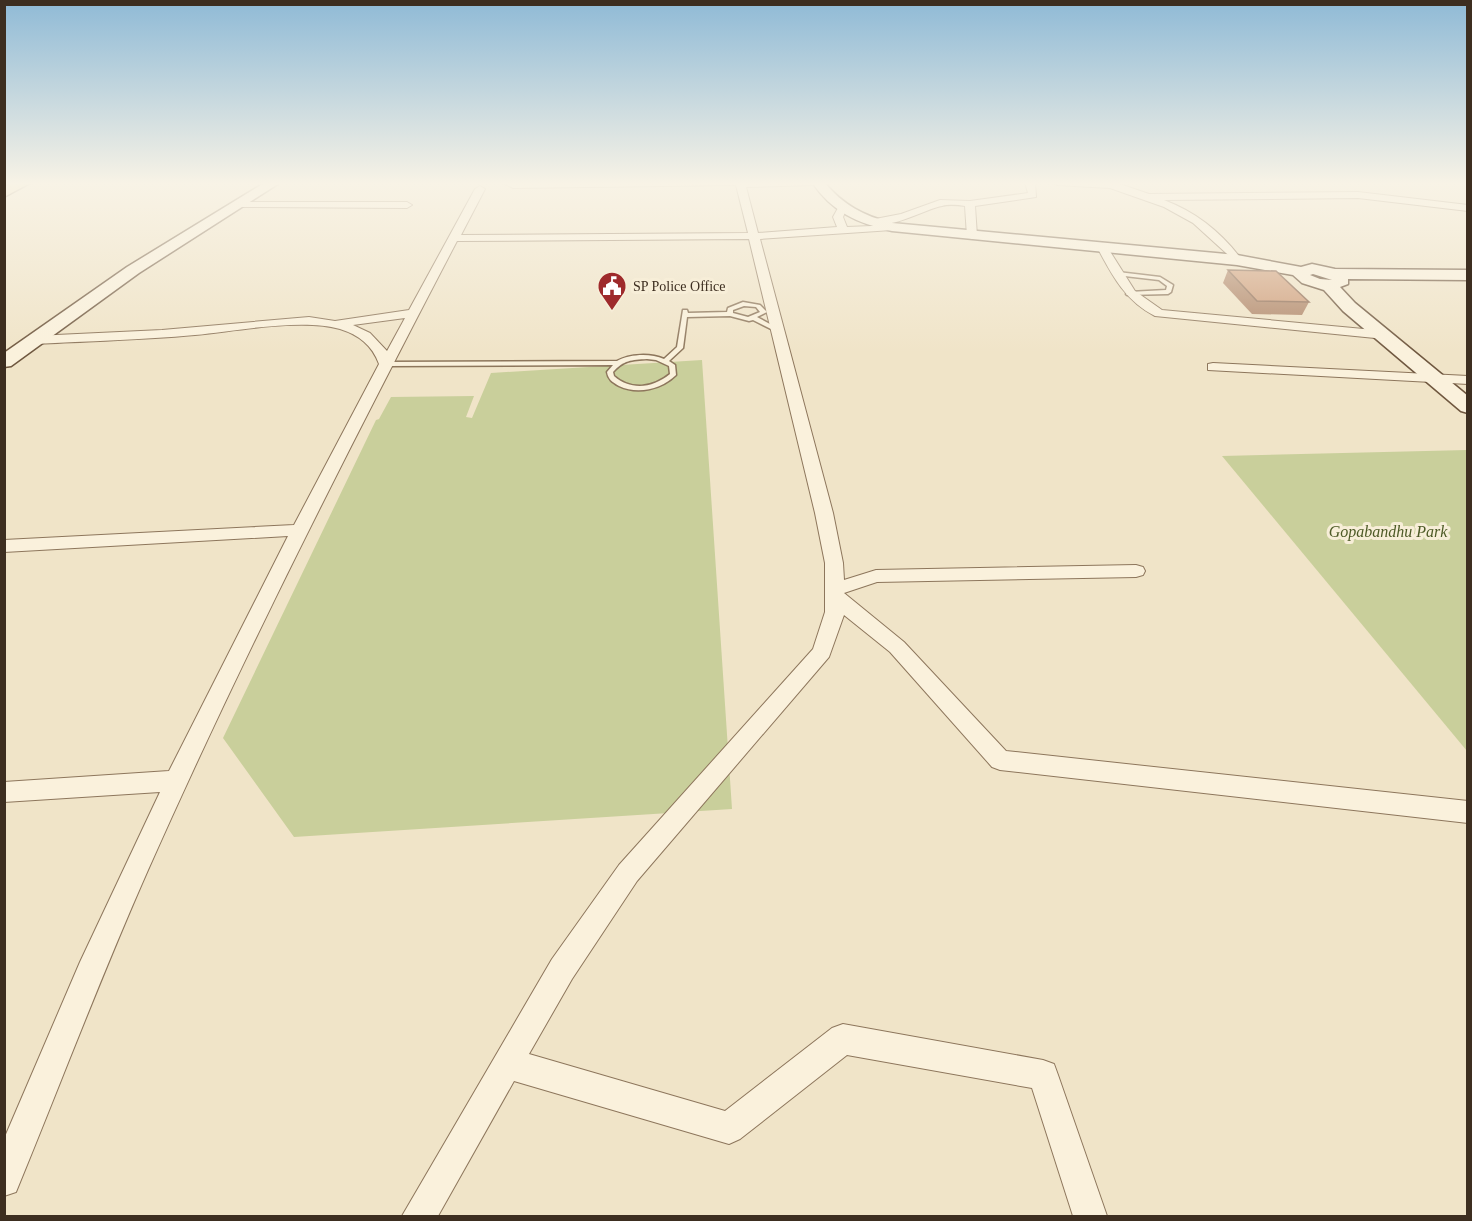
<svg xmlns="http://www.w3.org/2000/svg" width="1472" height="1221" font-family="Georgia,serif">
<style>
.green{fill:#c9cf9b}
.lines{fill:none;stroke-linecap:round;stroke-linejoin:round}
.service-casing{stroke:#8d765c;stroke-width:3}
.minor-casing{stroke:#8d765c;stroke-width:2}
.secondary-casing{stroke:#6f573f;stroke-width:3}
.primary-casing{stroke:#5b4430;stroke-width:3}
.service{fill:#faf1dc;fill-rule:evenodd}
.minor{fill:#faf1dc;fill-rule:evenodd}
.secondary{fill:#faf1dc;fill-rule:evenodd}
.primary{fill:#f3d9a0;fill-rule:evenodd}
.wall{fill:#b2896c}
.building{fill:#cf9f7d;stroke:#916f58;stroke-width:1.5}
.labels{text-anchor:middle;stroke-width:6;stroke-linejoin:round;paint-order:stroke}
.far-poi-label{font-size:14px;fill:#3d2e20;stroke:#f7eed8;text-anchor:start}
.park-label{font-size:16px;font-style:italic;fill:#4d5a26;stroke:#f7eed8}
</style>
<rect width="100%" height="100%" fill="#f0e4c8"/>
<g class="green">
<polygon points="702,360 732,809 294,837 223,738 376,420 379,419 391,397 474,396 466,417 472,418 491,373"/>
<polygon points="1467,450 1468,450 1467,751 1222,456"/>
</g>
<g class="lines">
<g class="service-casing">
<g id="service">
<polygon points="1118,272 1160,277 1173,285 1171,292 1168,294 1127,295 1126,294 1129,292 1166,290 1167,286 1159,280 1116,275 1115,274"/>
<path d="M743 302 760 305 767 312 757 317 781 330V332H777L753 320 749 321 730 316 687 317 683 348 669 361 675 365 676 375C662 389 638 395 619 386 612 382 608 379 607 372L613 365 386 366 383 364 386 362 617 361C630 354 650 353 664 359L677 347 683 310H687L688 313 727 312 728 308ZM744 306 756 307 760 312 748 317 733 313V310ZM647 359 656 360 669 366 670 374C653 388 631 391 614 376L613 372C624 360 631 360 647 359Z"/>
</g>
</g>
<g class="minor-casing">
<g id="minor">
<path d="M501 182H823L818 185 746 187 758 233 837 227 833 217 838 208 841 207 846 210 843 217 847 227 896 225V229L892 230 760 239 833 513 843 563 844 580 876 570 1136 565 1143 567 1145 571 1143 575 1136 577 877 582 844 593 904 642 1006 751 1468 801V823L1000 770 992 767 890 652 844 615 829 657 637 881 572 979 529 1054 725 1111 832 1028 843 1024 1043 1060 1054 1064 1058 1075 1107 1216H1073L1032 1088 847 1055 740 1139 729 1144 514 1081 438 1216H402L552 959 619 865 813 649 825 612V563L815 513 749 239 457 241C349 448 243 656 148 870 101 976 60 1085 16 1192L4 1196V1139L80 962 160 792 4 802V782L169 771 288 536 4 552V540L294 525 379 364C372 345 359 335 340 329 302 318 236 331 195 335 142 340 88 341 35 344L29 340 35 336 162 330 309 317 335 321 409 310 475 189 480 186 485 189 461 235 748 233 736 185 513 188ZM405 318 387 351 370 333 353 325Z"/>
<path d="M1025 182H1035L1036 197 975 206 977 236 972 239 967 236 965 206C958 205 949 204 942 206 924 209 887 233 870 220L901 214 940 200 970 201 1028 193Z"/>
<path d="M1052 182H1114L1149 194 1358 192 1468 205V211L1358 198 1164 200C1196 212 1222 233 1242 260L1237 263 1193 223 1164 207 1110 188 1057 185Z"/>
<polygon points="238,202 407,202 412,205 407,208 235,207 235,203"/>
<path d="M1098 245H1106L1135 291 1162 310 1385 331 1391 335 1385 339 1155 316C1125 301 1112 275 1097 247Z"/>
<polygon points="1213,363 1468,376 1468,384 1208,370 1208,364"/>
</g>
</g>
<g class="secondary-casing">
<g id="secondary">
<polygon points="266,182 281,182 139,273 11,366 4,367 4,353 127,267"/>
<path d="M812 182H824C843 205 864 216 892 223L1237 255 1301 267 1312 264 1335 269 1468 270V280L1348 279V284L1340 287 1355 303 1468 396V413L1461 411 1343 311 1324 290 1302 283 1293 275 1237 265 892 231C857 223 832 212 812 182ZM1313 274 1332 280 1320 279 1310 275Z"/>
</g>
</g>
<g class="primary-casing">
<polygon id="primary" points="14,182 32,182 4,197 4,187"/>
</g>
<use href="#service" class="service"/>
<use href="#minor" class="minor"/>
<use href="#secondary" class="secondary"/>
<use href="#primary" class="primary"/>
</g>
<polygon class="wall" points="1228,270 1309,302 1302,315 1252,314 1223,283"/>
<polygon class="building" points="1228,270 1276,271 1309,302 1257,301"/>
<linearGradient id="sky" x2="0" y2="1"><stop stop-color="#8fbad6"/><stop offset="0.52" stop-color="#f8f3e6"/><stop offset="1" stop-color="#f8f3e6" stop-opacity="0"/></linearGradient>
<rect width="1472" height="353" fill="url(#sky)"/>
<defs>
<g id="civic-pin" transform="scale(1.5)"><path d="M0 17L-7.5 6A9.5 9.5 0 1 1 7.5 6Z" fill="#9e2a2b" stroke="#f7eed8"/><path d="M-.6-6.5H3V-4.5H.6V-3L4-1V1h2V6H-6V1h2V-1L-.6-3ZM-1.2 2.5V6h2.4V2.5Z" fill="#fff"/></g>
</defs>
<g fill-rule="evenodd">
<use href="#civic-pin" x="612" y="286"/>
</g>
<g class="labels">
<g class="far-poi-label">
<text x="633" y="291">SP Police Office</text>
</g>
<g class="park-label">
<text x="1388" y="537">Gopabandhu Park</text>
</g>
</g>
<rect width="1472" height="1221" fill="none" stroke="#3d2e20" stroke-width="12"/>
</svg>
